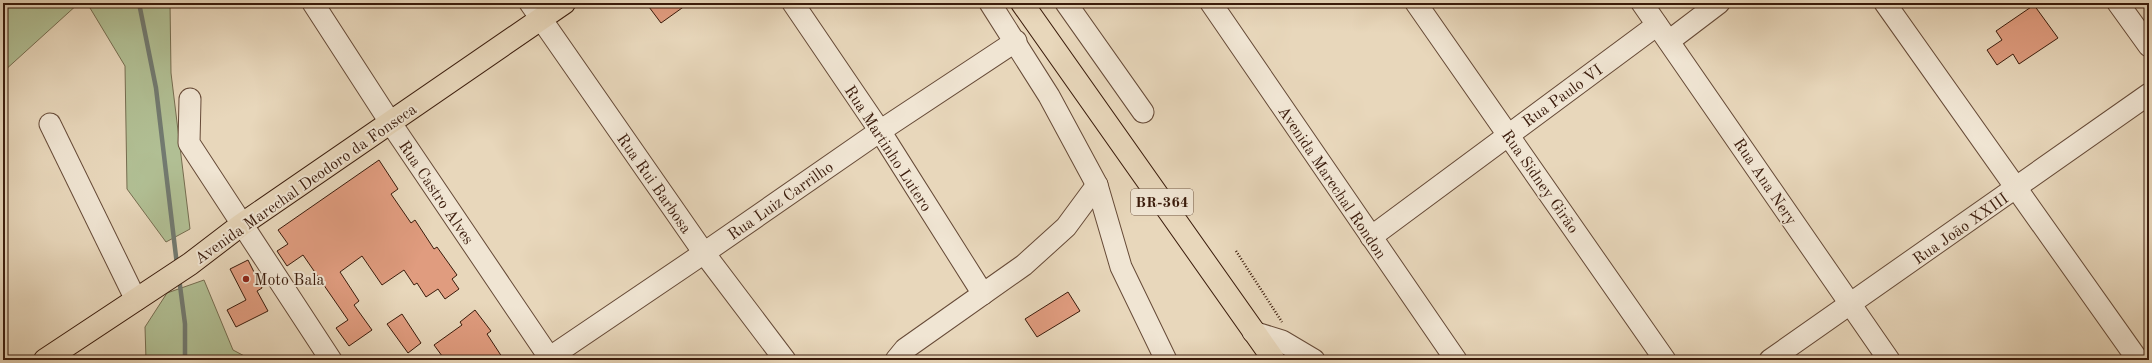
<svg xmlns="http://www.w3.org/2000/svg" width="2152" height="363" font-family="'Old Standard TT',serif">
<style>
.green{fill:#b1bf94;stroke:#766d50}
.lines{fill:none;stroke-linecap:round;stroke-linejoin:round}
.stream{stroke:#727a70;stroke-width:4.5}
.building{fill:#e09c7f;stroke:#3a1b0b}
.minor-casing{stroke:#664a37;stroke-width:23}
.major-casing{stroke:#3a1b0b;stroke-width:24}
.highway-casing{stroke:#3a1b0b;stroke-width:24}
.path{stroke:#3a1b0b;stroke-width:2.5;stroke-dasharray:1 2;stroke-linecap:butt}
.minor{stroke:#f0e5d3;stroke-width:21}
.major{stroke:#e8d7bb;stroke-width:22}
.highway{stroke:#e8d7bb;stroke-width:22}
.poi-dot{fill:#8f2418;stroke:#f0e5d3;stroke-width:1.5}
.labels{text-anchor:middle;stroke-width:4;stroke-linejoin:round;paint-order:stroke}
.shield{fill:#f0e5d3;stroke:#715847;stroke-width:1}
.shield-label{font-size:15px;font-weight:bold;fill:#3a1b0b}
.street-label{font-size:16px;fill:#3a1b0b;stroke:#f0e5d3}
.poi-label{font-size:16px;fill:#3a1b0b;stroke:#f0e5d3;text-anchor:start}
</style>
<rect width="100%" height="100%" fill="#e8d7bb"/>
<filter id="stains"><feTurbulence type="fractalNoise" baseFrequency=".005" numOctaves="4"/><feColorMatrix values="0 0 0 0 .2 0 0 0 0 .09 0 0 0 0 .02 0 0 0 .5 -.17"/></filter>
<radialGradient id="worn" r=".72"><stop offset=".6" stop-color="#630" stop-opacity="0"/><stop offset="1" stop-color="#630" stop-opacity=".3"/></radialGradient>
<g class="green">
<polygon points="3,3 79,3 3,72"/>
<polygon points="87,3 170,3 171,73 190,229 166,242 127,189 125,66"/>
<polygon points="204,280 233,350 252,360 146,360 145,327 167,293"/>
</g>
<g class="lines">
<g class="stream">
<polyline points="139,3 156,88 177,265"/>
<polyline points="179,278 185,324 185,360"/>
</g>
</g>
<g class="building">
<polygon points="646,3 689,3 661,23"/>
<polygon points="2034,5 2058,38 2019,64 2013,54 1997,65 1987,50 2002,40 1996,31"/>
<polygon points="379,160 398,189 391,194 411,223 415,220 434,249 437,247 457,275 452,279 459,289 445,299 438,289 426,297 417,283 414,285 404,270 382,285 362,256 340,272 359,301 354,305 372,330 349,346 336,328 348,320 303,255 287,266 277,251 288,244 278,230"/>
<polygon points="248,260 262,288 257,291 268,311 236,327 227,310 246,300 230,269"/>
<polygon points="1068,292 1080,311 1037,337 1025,319"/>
<polygon points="475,310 491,331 487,334 504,360 445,360 434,345 462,325 460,322"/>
<polygon points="402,314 421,343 408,353 387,324"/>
</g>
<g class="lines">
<g class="minor-casing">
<g id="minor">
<polyline points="313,3 390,122 551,360"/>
<polyline points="530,3 704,253 785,360"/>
<polyline points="793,3 880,131 983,294"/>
<polyline points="990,3 1049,96 1097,185 1121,267 1166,360"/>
<polyline points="1066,3 1143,112"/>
<polyline points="1211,3 1456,360"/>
<polyline points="1416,3 1665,360"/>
<polyline points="1642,3 1889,360"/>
<polyline points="1885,3 2138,360"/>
<polyline points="2118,3 2149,46"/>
<polyline points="1669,41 1719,3"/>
<polyline points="190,99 189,143 331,360"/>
<polyline points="50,124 136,300"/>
<polyline points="1371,237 1657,25"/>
<polyline points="1253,332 1282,341 1314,360"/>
<polyline points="546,360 704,253 880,131 1016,41"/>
<polyline points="896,360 905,349 1024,265 1066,227 1097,185"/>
<polyline points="1770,360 2149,94"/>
</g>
</g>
<g class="major-casing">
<polyline id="major" points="45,360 190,264 241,225 564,3"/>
</g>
<g class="highway-casing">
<polyline id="highway" points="1022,3 1274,360"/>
</g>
<polyline class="path" points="1236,251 1282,322"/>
<use href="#minor" class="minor"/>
<use href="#major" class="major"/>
<use href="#highway" class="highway"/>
</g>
<circle class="poi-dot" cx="246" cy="279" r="4"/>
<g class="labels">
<rect class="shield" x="1131" y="189" width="62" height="26" rx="3"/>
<g class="shield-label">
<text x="1162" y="207">BR-364</text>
</g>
<g class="street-label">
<text transform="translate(1562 95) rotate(-36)" y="6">Rua Paulo VI</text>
<text transform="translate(889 148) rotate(57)" y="6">Rua Martinho Lutero</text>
<text transform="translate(1541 181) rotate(55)" y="6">Rua Sidney Girão</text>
<text transform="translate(1766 181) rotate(56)" y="6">Rua Ana Nery</text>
<text transform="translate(1333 182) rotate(56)" y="6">Avenida Marechal Rondon</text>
<text transform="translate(305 183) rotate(-35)" y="6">Avenida Marechal Deodoro da Fonseca</text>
<text transform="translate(655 183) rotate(55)" y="6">Rua Rui Barbosa</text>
<text transform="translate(437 192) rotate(56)" y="6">Rua Castro Alves</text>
<text transform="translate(780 200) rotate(-35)" y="6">Rua Luiz Carrilho</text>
<text transform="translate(1960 228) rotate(-35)" y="6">Rua João XXIII</text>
</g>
<g class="poi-label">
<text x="254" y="285">Moto Bala</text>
</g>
</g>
<rect width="2152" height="363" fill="none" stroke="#e8d7bb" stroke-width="16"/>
<rect x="4" y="4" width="2144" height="355" fill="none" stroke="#3a1b0b" stroke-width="2"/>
<rect x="8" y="8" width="2136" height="347" fill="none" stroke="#3a1b0b"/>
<rect width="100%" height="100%" filter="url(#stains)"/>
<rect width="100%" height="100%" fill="url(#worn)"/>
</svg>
